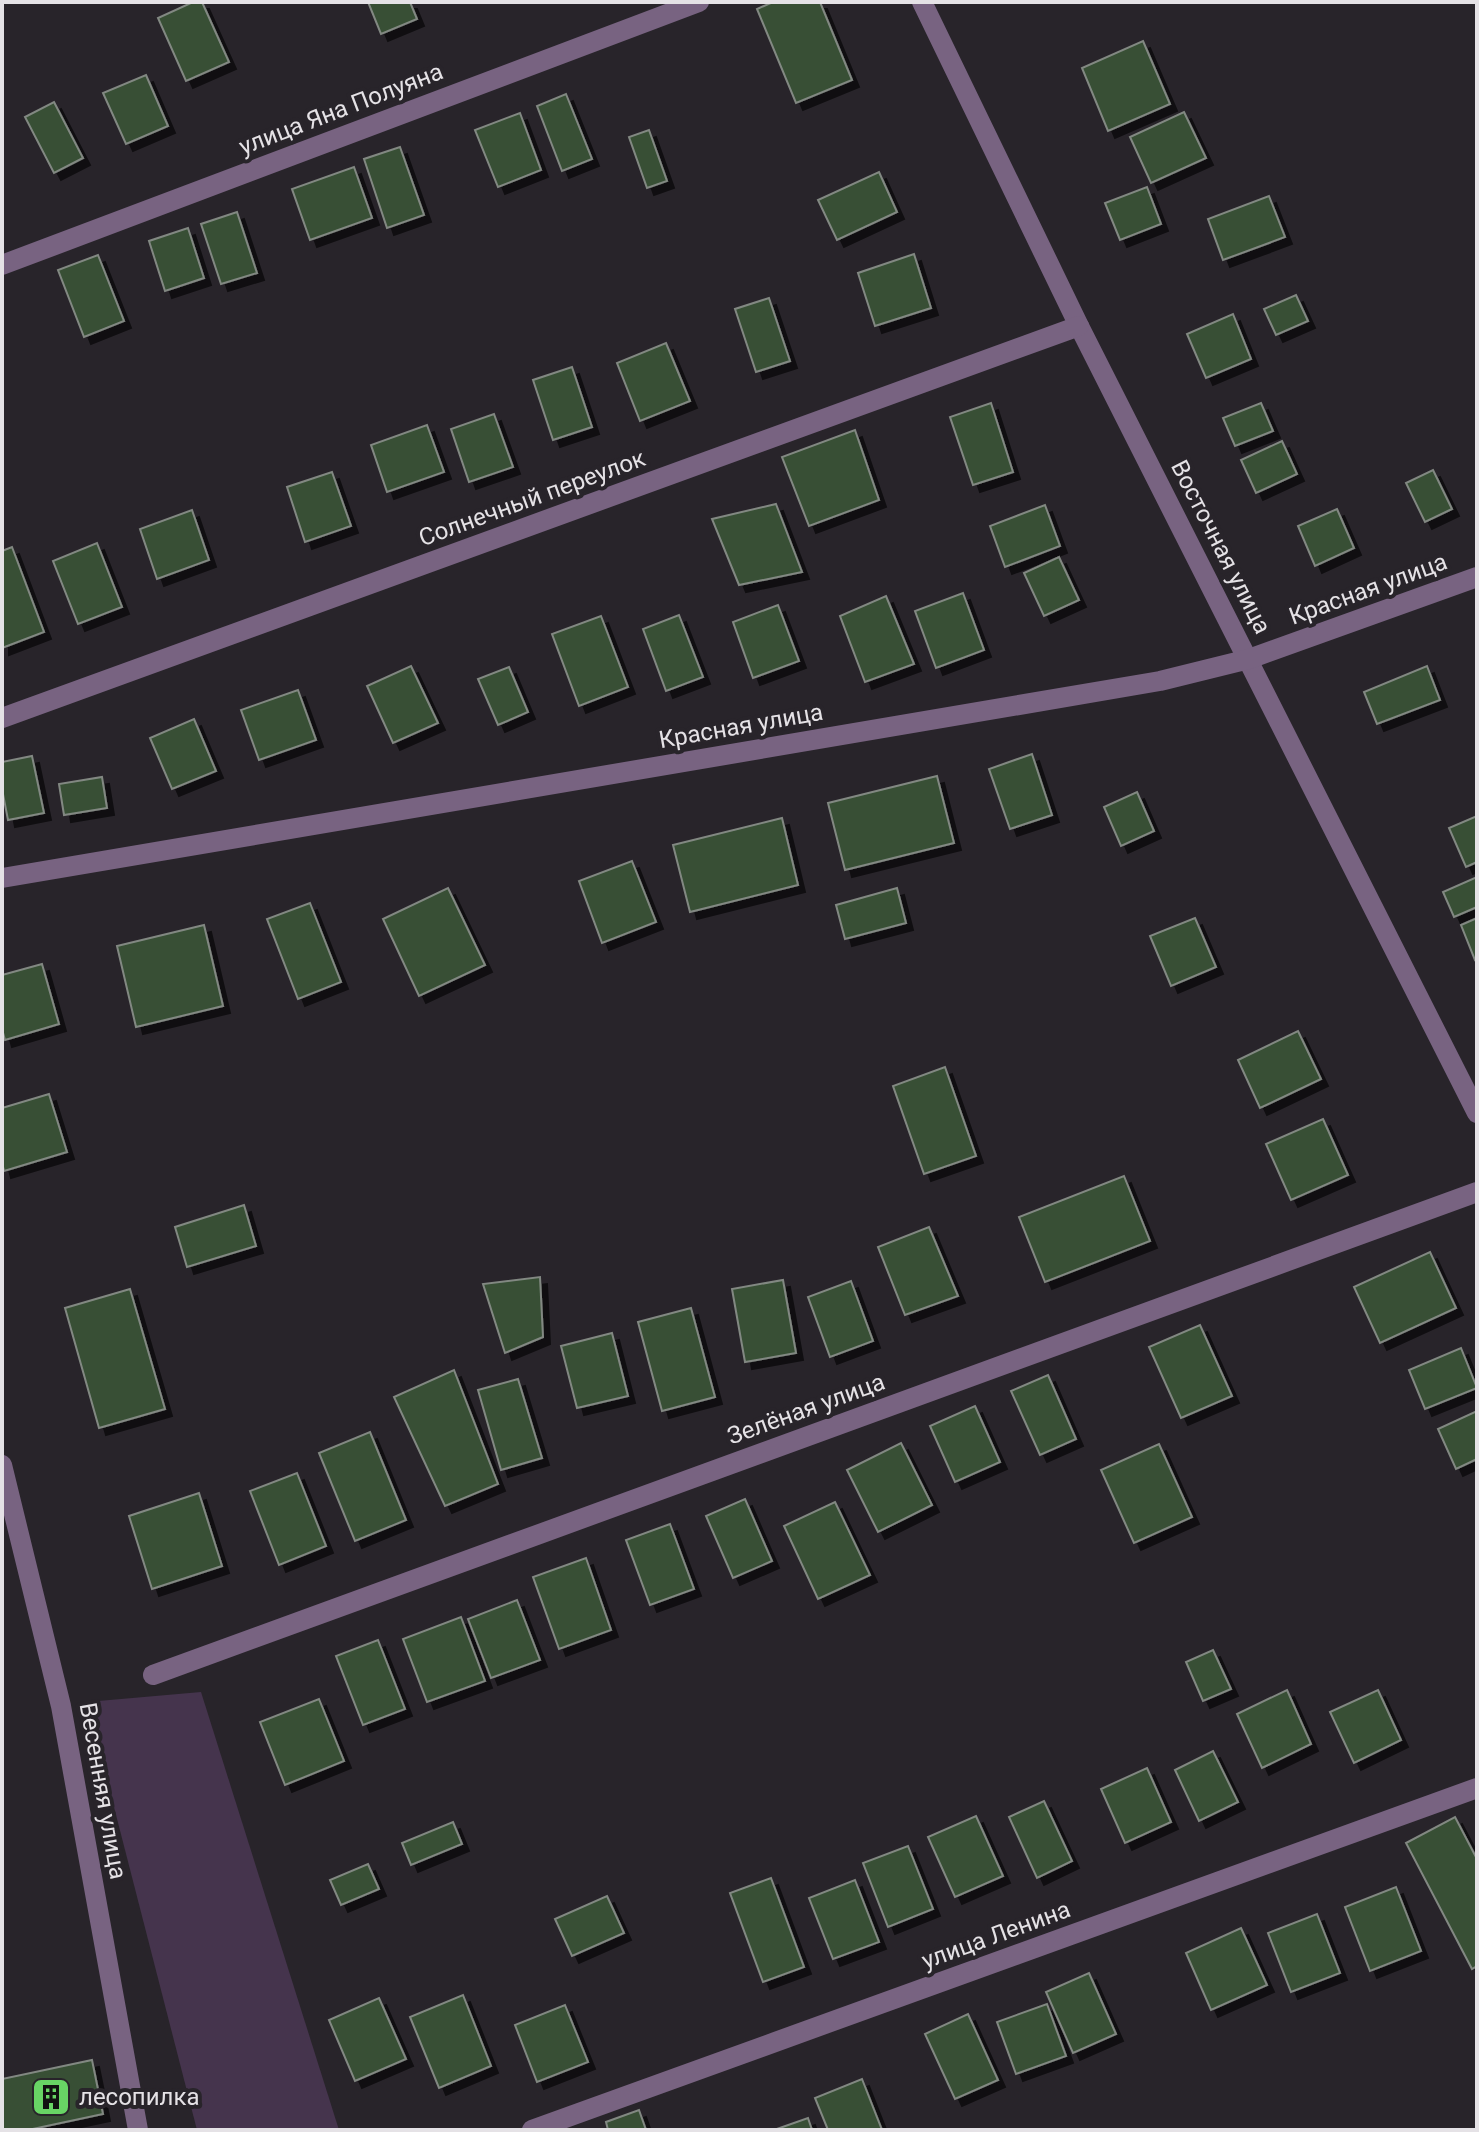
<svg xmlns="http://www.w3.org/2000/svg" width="1479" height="2132" font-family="Roboto,sans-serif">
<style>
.green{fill:#45344d}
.building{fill:#375035;stroke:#828882;stroke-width:2;filter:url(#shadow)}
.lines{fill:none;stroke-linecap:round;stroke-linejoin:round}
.minor{stroke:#786381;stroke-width:20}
.labels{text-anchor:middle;stroke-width:8;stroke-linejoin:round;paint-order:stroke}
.street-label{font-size:24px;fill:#e5e2e6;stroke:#28242a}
.poi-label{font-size:24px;fill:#e5e2e6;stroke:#28242a;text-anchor:start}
</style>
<defs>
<filter id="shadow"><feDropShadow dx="7" dy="7" stdDeviation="0" flood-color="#0009"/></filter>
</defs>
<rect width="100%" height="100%" fill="#28242a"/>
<polygon class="green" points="201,1692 339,2130 197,2130 87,1702"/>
<g class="building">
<polygon points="193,2 202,2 229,62 186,81 158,18"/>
<polygon points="368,2 410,2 417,19 381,34"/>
<polygon points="773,2 820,2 852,80 796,103 757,9"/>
<polygon points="1143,41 1170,104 1108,131 1082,68"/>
<polygon points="146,75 168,126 126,144 103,93"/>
<polygon points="566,94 592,159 562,171 537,106"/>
<polygon points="54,102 83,158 54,173 25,117"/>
<polygon points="1184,112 1206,158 1151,183 1130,137"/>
<polygon points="520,113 541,170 498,187 475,130"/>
<polygon points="649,130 667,181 647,188 629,137"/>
<polygon points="400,147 424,215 387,228 364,159"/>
<polygon points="354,167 372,218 310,240 292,189"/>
<polygon points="879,172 897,212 837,240 818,200"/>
<polygon points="1147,187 1161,224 1120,240 1105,203"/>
<polygon points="1269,196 1285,237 1223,260 1208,219"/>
<polygon points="237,212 257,273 221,284 201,224"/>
<polygon points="188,228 204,278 165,291 149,241"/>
<polygon points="914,254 931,308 875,326 858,273"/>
<polygon points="98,255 124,321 84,337 58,270"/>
<polygon points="1296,295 1308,321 1276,335 1264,309"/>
<polygon points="769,298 790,361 756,372 735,309"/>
<polygon points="1233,314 1251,359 1206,378 1187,334"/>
<polygon points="666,343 690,401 640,421 617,363"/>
<polygon points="572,367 592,427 553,440 533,380"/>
<polygon points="991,403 1013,472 973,485 950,417"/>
<polygon points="1261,403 1273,431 1235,446 1223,418"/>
<polygon points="494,414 513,467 469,482 451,429"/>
<polygon points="427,425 444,472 387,492 371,445"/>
<polygon points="855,430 879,500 809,526 782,457"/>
<polygon points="1282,441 1297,474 1256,493 1241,460"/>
<polygon points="1433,470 1452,509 1425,522 1406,483"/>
<polygon points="332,472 351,526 305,542 287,487"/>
<polygon points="776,504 802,572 739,585 712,519"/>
<polygon points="1045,505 1060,546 1005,567 990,526"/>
<polygon points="1337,509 1354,548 1315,566 1298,526"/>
<polygon points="192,510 209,560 157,579 140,529"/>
<polygon points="97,543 122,607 78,624 53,561"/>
<polygon points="12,547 44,632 2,648 2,551"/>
<polygon points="1059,557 1079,600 1044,616 1024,573"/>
<polygon points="963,593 984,650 936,668 915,611"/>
<polygon points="886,596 914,664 865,682 840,616"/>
<polygon points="778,605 799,661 753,678 733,622"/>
<polygon points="679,615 703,677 666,691 643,629"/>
<polygon points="601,616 628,687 579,706 552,634"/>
<polygon points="411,666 438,723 393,743 367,686"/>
<polygon points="1427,666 1440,700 1377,724 1364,692"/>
<polygon points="509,667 528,712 498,725 478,679"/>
<polygon points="298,690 316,740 259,760 241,710"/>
<polygon points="194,719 216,771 172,789 150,738"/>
<polygon points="1032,754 1052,815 1010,829 989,769"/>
<polygon points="32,756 44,813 8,820 2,789 2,762"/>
<polygon points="937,776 954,843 845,870 828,803"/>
<polygon points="102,777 107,808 64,815 59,784"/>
<polygon points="1137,792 1154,831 1121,846 1104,807"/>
<polygon points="1477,816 1477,862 1466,867 1449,828"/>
<polygon points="782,818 798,885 690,912 673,845"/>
<polygon points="632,861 656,922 602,943 579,881"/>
<polygon points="1477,877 1477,907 1454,917 1443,892"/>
<polygon points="448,888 485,965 419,996 383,919"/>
<polygon points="897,888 906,923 845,939 836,905"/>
<polygon points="310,903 341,982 298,999 267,919"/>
<polygon points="1195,918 1216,967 1171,986 1150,936"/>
<polygon points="1477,918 1477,959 1475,960 1461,925"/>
<polygon points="204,925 223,1006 136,1027 117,946"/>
<polygon points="42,964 59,1024 5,1040 2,1029 2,975"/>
<polygon points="1298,1031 1321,1079 1260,1108 1238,1060"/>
<polygon points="945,1067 976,1156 924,1174 893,1086"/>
<polygon points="49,1094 67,1152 4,1171 2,1163 2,1108"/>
<polygon points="1323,1119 1348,1175 1291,1200 1266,1144"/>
<polygon points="1124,1176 1150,1241 1045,1282 1019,1217"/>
<polygon points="244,1205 256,1246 187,1267 175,1227"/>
<polygon points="929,1227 958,1296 905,1315 878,1247"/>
<polygon points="1430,1252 1456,1308 1380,1343 1354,1287"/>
<polygon points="540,1277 543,1337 505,1353 483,1284"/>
<polygon points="783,1280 796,1353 745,1362 732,1289"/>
<polygon points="851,1281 873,1341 830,1357 808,1297"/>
<polygon points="130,1289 165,1409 99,1428 65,1308"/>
<polygon points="691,1308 715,1397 662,1411 638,1322"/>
<polygon points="1200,1325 1232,1396 1181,1418 1149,1347"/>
<polygon points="612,1333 628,1396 577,1408 561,1346"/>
<polygon points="1461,1348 1477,1388 1425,1409 1409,1370"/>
<polygon points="454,1370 498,1484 445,1506 394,1397"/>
<polygon points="1048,1375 1076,1439 1040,1455 1011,1391"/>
<polygon points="518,1379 542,1458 501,1470 478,1390"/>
<polygon points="975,1406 1000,1462 955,1482 930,1426"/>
<polygon points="1477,1411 1477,1459 1456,1469 1438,1429"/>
<polygon points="370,1432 406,1520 355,1541 319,1453"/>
<polygon points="901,1443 932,1505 878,1532 847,1470"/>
<polygon points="1159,1444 1192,1517 1134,1543 1101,1470"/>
<polygon points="297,1473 326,1546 279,1565 250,1491"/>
<polygon points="199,1493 222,1566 152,1589 129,1516"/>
<polygon points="745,1499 772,1561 733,1578 706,1516"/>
<polygon points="835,1502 870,1575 818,1599 784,1526"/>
<polygon points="670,1524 694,1589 650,1605 626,1540"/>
<polygon points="586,1558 611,1630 559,1649 533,1577"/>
<polygon points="517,1600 540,1660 491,1678 468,1619"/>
<polygon points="461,1617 485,1681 427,1702 403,1639"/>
<polygon points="378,1640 405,1709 363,1725 336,1656"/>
<polygon points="1213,1650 1231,1689 1203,1701 1186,1662"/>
<polygon points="1287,1690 1311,1744 1262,1768 1237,1714"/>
<polygon points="1378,1690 1401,1740 1354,1763 1330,1712"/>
<polygon points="319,1699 344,1761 285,1785 260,1722"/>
<polygon points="1213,1751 1238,1802 1199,1821 1175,1770"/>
<polygon points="1147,1768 1171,1822 1125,1843 1101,1789"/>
<polygon points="1044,1801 1072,1861 1037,1878 1009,1817"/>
<polygon points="976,1816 1003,1876 955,1897 928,1837"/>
<polygon points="1455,1817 1477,1859 1477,1966 1472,1969 1406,1843"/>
<polygon points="453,1822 462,1844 411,1865 402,1843"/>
<polygon points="908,1846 933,1909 888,1927 863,1863"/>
<polygon points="368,1864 379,1889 341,1905 330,1880"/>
<polygon points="771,1878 804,1967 763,1982 730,1893"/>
<polygon points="855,1880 879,1942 833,1959 809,1898"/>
<polygon points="1396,1887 1421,1951 1370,1971 1345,1907"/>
<polygon points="607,1896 624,1933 572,1956 555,1919"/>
<polygon points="1317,1914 1340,1973 1291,1992 1268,1933"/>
<polygon points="1241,1928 1267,1985 1211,2010 1186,1953"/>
<polygon points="1089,1973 1116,2034 1073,2053 1046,1992"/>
<polygon points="463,1995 491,2066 439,2088 410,2017"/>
<polygon points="379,1998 406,2059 355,2081 329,2020"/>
<polygon points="1047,2004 1066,2056 1016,2074 997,2022"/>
<polygon points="565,2005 588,2062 537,2082 515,2025"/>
<polygon points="968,2014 998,2080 955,2099 925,2034"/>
<polygon points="92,2060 103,2114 28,2130 2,2130 2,2079"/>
<polygon points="862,2079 882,2130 828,2130 815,2098"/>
<polygon points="639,2110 646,2130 608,2130 606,2122"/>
<polygon points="808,2118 812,2130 774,2130"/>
</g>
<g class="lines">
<g class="minor">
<polyline points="922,2 1079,326 1477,1113"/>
<polyline points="2,265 699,2"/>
<polyline points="2,718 1079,326"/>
<polyline points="2,878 1160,681 1249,659 1477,577"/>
<polyline points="2,1465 61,1706 138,2130"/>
<polyline points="153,1675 1477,1192"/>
<polyline points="532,2130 1477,1788"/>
</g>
</g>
<defs>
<g id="building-square" transform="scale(2)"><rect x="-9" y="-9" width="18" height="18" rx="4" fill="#68d465" stroke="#28242a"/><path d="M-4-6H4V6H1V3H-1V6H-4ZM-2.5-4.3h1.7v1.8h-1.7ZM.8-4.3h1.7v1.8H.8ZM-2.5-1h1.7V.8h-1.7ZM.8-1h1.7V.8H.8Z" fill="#111"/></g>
</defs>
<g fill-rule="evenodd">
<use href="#building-square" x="51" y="2097"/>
</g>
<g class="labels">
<g class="street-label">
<text transform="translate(341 109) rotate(-21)" y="8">улица Яна Полуяна</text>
<text transform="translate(532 498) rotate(-20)" y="8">Солнечный переулок</text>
<text transform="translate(1221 547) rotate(63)" y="8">Восточная улица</text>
<text transform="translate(1368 589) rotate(-20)" y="8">Красная улица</text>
<text transform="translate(741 726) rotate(-10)" y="8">Красная улица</text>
<text transform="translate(806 1409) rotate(-20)" y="8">Зелёная улица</text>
<text transform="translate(103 1791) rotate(80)" y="8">Весенняя улица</text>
<text transform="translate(996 1935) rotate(-20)" y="8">улица Ленина</text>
</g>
<g class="poi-label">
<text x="79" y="2105">лесопилка</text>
</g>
</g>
<rect width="1479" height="2132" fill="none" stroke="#e5e2e6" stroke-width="8"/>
</svg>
